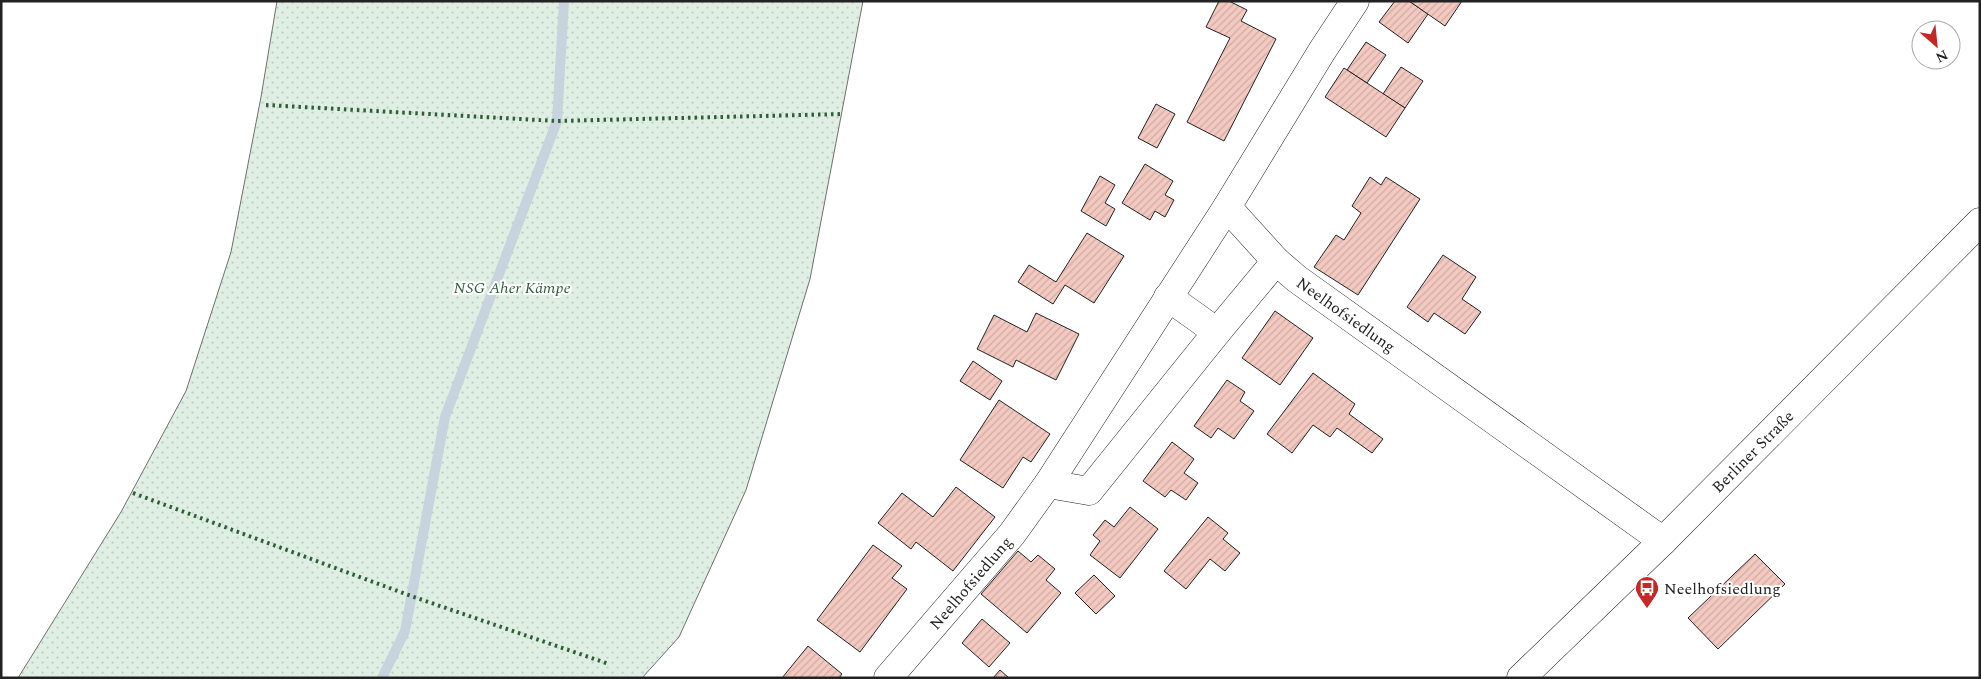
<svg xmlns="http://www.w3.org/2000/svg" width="1981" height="679" font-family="Spectral,serif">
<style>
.grass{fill:url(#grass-dots);stroke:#6f6f6f}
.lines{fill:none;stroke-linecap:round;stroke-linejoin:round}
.stream{stroke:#c7d3dd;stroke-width:10}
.building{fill:url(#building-hatch);stroke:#222}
.minor-casing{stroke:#222;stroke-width:29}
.secondary-casing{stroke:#222;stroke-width:29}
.minor{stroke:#fff;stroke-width:28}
.secondary{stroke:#fff;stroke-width:28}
.hedge{stroke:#2f5e38;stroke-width:4;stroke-dasharray:2.5 4;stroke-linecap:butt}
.labels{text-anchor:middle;stroke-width:4;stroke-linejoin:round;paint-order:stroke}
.park-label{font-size:16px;font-style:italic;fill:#2f5e38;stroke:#fff}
.street-label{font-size:16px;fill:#222;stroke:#fff}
.poi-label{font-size:16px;fill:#222;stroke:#fff;text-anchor:start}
</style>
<defs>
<pattern id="grass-dots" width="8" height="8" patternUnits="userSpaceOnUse" patternTransform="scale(1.25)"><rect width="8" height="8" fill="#e0efe3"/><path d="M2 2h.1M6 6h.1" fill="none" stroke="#c0cdc2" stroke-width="1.8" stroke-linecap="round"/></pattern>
<pattern id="building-hatch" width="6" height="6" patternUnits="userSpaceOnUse" patternTransform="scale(1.25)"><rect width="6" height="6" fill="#f3c9c0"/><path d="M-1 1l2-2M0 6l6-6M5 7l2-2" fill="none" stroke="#d0aca5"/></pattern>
</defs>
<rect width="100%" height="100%" fill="#fff"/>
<polygon class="grass" points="277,1 863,1 810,279 746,490 679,637 642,678 18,678 121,512 186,391 231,252 261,97"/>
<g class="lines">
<polyline class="stream" points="382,678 405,631 445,417 557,121 564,1"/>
</g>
<g class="building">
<polygon points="1219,1 1229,1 1247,10 1241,21 1276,39 1224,141 1187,122 1230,38 1206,27"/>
<polygon points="1395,1 1409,1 1428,14 1408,43 1379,22"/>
<polygon points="1409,1 1462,1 1445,26"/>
<polygon points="1366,42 1386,55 1367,83 1347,70"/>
<polygon points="1401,67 1423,81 1405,108 1383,94"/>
<polygon points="1344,68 1405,108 1386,137 1325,97"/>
<polygon points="1156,104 1175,114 1157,148 1138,138"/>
<polygon points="1145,164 1173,181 1165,195 1174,200 1165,217 1155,211 1150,220 1122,203"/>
<polygon points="1100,176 1115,185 1105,203 1115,209 1106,226 1081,211"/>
<polygon points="1370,177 1381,185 1386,177 1420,199 1358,295 1314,267 1336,235 1344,240 1361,213 1352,206"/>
<polygon points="1087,233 1124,256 1094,303 1065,285 1053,304 1018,282 1029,265 1056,282"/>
<polygon points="1443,255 1476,277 1462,299 1481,312 1465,334 1434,313 1428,322 1407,307"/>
<polygon points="1275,311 1313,338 1280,385 1242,358"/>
<polygon points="1036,313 1079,334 1056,380 1016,360 1013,367 977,349 994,315 1027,332"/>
<polygon points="973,361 1002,381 990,400 960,381"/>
<polygon points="1313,373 1355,404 1349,414 1383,439 1372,453 1337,428 1330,437 1313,425 1292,453 1267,434"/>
<polygon points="1227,380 1245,392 1240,401 1254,411 1234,439 1218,428 1211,438 1194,426"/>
<polygon points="999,400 1050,434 1031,462 1023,457 1003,488 960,460"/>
<polygon points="1172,442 1194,459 1184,473 1198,483 1186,500 1171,490 1165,497 1143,481"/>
<polygon points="956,487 995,517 953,571 916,542 911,549 878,523 902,493 933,517"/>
<polygon points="1130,507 1158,529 1120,578 1090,555 1100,541 1093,535 1105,520 1114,527"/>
<polygon points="1208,517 1228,533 1223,539 1240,553 1225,571 1210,559 1186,589 1164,571"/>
<polygon points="873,545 902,566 892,578 907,589 860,652 817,620"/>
<polygon points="1018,551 1031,562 1038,555 1055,569 1046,580 1061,593 1027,633 981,594"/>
<polygon points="1755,554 1785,584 1718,649 1688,618"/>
<polygon points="1094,575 1115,596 1096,614 1075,593"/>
<polygon points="982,619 1010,643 989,667 962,643"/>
<polygon points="808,646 842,674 839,678 782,678"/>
<polygon points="1000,670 1009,678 993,678"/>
</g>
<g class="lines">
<g class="minor-casing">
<g id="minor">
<polyline points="1227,207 1322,51 1355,1"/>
<polyline points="1168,297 1217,332"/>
<path id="s1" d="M1048 484 1227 207 1276 261 1297 279 1663 541"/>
<path id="s2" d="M888 678 1012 534 1048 484 1089 491 1217 332 1276 261"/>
</g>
</g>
<g class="secondary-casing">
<g id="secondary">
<path id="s3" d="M1521 678 1663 541 1980 222"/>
</g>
</g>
<use href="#minor" class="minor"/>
<use href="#secondary" class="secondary"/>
<g class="hedge">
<polyline points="266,105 557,121 843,114"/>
<polyline points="133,493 411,596 609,664"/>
</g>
</g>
<defs>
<g id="bus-pin" transform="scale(1.25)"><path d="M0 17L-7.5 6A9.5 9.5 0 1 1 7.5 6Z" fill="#c62828" stroke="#fff"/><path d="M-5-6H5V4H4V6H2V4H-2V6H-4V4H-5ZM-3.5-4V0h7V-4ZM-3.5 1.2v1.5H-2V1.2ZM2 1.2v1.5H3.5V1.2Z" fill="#fff"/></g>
</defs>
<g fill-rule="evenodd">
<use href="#bus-pin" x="1647" y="588"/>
</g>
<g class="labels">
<g class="park-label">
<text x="512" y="293">NSG Aher Kämpe</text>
</g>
<g class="street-label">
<text dy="6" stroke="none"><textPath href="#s1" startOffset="491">Neelhofsiedlung</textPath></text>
<text dy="6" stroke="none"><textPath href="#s3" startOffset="324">Berliner Straße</textPath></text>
<text dy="6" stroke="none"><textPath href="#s2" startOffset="126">Neelhofsiedlung</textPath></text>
</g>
<g class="poi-label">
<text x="1664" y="594">Neelhofsiedlung</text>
</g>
</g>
<rect width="1981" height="679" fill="none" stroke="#222222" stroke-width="5"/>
<g transform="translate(1936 45) rotate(153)"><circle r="24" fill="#ffffff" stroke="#a7a7a7"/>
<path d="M0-4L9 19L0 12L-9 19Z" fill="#c62828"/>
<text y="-8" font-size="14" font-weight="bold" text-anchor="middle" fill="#222222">N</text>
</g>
</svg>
